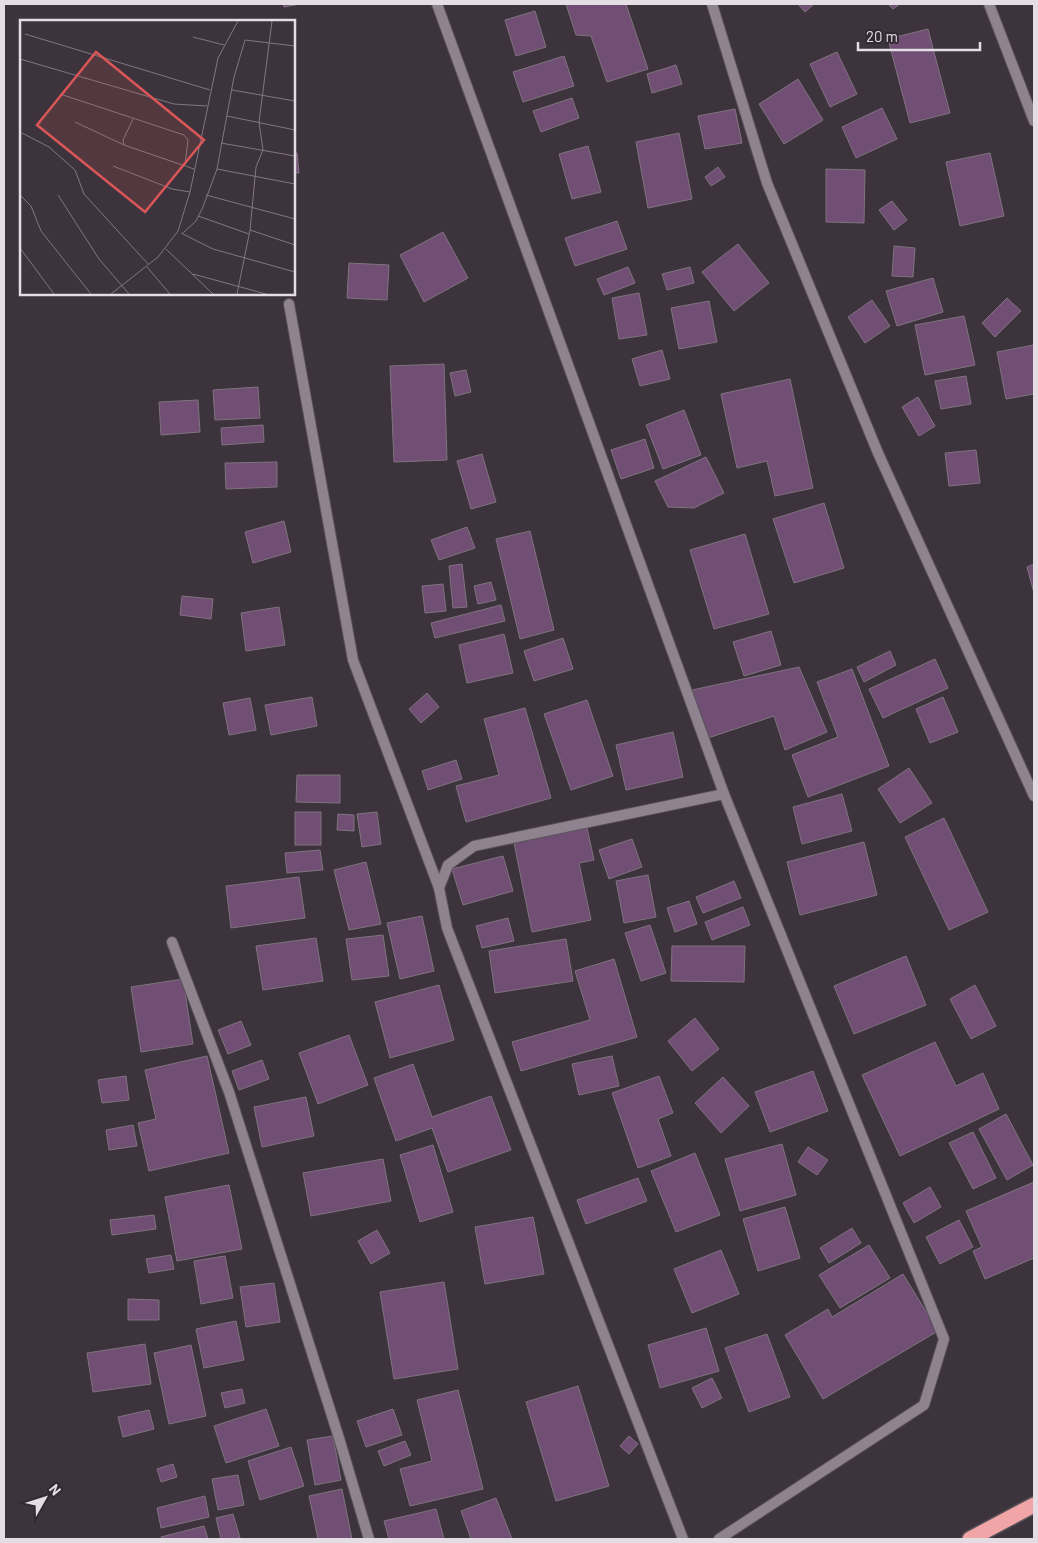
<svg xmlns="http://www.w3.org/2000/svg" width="1038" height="1543" font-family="Barlow,sans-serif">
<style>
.building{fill:#714e73;stroke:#7f747f}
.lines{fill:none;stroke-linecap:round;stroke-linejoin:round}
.street-casing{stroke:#59525a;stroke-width:12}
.highway-casing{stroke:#59525a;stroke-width:18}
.street{stroke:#8e838e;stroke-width:10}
.highway{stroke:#f2a5a6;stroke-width:15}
.inset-road{fill:none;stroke:#807780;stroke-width:1}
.view{fill:#da5657;fill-opacity:0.15;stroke:#da5657;stroke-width:2.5}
.inset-edge{fill:none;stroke:#e4dee4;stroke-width:2.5}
</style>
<rect width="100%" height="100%" fill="#3d333d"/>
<g class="building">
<polygon points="283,4 300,4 284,7"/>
<polygon points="566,4 626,4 648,69 607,82 591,36 576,35"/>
<polygon points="798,4 814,4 805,12"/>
<polygon points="888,4 900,4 893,9"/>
<polygon points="535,11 546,47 516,56 505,20"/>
<polygon points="928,29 950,113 910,123 888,39"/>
<polygon points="837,52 857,94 830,107 810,64"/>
<polygon points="564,56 574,86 523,102 513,72"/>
<polygon points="676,65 682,84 652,93 647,74"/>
<polygon points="798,79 823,120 784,144 759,104"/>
<polygon points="572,98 579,118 541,132 533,111"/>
<polygon points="882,108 897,139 856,158 842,127"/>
<polygon points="735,109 742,143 705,149 698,116"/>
<polygon points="679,133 692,199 648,208 636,142"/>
<polygon points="588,146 601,192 572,199 559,154"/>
<polygon points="294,153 297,153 299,173 294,173"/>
<polygon points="990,153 1004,216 960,226 946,162"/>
<polygon points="718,167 725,177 711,186 705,177"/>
<polygon points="826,169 865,170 864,223 826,222"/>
<polygon points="892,201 907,220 894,230 879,210"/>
<polygon points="617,221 627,249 575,266 565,238"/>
<polygon points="443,232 468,278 424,302 400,255"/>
<polygon points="738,244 769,283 734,311 702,272"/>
<polygon points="894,246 915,248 913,277 892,276"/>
<polygon points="349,263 389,265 387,300 347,298"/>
<polygon points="628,267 635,283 604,295 597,279"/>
<polygon points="690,267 694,283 667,290 662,274"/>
<polygon points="933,278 943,312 897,326 886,291"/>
<polygon points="639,293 647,335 619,339 612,298"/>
<polygon points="1007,298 1021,311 995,337 982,323"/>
<polygon points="872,300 890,326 865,343 848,317"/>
<polygon points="709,301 717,342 679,349 671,308"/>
<polygon points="964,316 975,365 925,375 915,325"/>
<polygon points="1034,345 1034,394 1006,399 997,352"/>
<polygon points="662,350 670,379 640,386 632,359"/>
<polygon points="444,364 447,460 394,462 390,366"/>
<polygon points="466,370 471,392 455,396 450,373"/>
<polygon points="966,376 971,404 941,409 935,381"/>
<polygon points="790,379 813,488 775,496 767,461 737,468 721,394"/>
<polygon points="258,387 260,418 215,420 213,390"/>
<polygon points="918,397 935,426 919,436 902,407"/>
<polygon points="198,400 200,432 161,435 159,402"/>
<polygon points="684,410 701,455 663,469 646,425"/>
<polygon points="263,425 264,442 222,445 221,428"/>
<polygon points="645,439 654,468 621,479 611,450"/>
<polygon points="976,450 980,483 949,486 945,453"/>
<polygon points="482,454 496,502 471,509 457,461"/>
<polygon points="706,457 724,493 694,508 668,507 655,481"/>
<polygon points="277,462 277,487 226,489 225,463"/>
<polygon points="824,503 844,568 794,583 773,519"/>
<polygon points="284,521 291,552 253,563 245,532"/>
<polygon points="467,527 475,548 439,560 431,540"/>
<polygon points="530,531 554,630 520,639 496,539"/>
<polygon points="745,534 769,614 714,629 690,550"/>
<polygon points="462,564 467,607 453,608 449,566"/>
<polygon points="1034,564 1034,593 1027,567"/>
<polygon points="491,582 496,600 478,604 474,586"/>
<polygon points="443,584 446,611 425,613 422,586"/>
<polygon points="182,596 213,599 211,619 180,615"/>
<polygon points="501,605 505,621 435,638 431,623"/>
<polygon points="279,607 285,645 246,651 241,613"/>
<polygon points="771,631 781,665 744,676 733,642"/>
<polygon points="504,634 513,673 467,683 459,645"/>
<polygon points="563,638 573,669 534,681 524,651"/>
<polygon points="890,651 896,665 864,682 857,667"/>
<polygon points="935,659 948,688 883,718 869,689"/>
<polygon points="799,667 827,732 785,750 774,716 708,738 692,690"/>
<polygon points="852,669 889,766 808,797 792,755 838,737 817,682"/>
<polygon points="427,693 439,707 421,723 409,709"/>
<polygon points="312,697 317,726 271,735 265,705"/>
<polygon points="943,697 958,732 930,743 916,709"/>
<polygon points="250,698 256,730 229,735 223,703"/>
<polygon points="587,700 613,776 571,790 544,714"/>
<polygon points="525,708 551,798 466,822 456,786 499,775 484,719"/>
<polygon points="673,732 683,777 626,790 616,745"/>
<polygon points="456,760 462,779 428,790 422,771"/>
<polygon points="909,768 932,803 900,823 878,789"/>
<polygon points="297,775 340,775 340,803 296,802"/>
<polygon points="842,794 852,831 802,844 793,807"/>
<rect x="295" y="812" width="26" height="33"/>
<polygon points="377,812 381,844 362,847 357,814"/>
<polygon points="338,814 354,815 354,831 337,830"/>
<polygon points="944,818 988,912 949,930 905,837"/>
<polygon points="587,828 594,860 579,863 591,920 532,932 514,843"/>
<polygon points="632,839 642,867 609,879 599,850"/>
<polygon points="864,842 877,895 800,915 787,862"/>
<polygon points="320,850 323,870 287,873 285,853"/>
<polygon points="503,856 513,891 463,905 452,869"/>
<polygon points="366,862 381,924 349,930 334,870"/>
<polygon points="648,875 656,917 624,923 616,881"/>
<polygon points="299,877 305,918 231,928 226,886"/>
<polygon points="734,881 741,898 703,913 696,897"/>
<polygon points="689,901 697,924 675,932 667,908"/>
<polygon points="743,907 750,925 712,940 705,922"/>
<polygon points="422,916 434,971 400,979 387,923"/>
<polygon points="508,918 514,941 482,948 476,926"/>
<polygon points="650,925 666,973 641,981 625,933"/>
<polygon points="383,935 389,976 352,980 346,939"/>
<polygon points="316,938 323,981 263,990 256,946"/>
<polygon points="566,939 573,981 495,993 489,951"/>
<polygon points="672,946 745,946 744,982 671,981"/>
<polygon points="906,956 926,1005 854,1034 834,986"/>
<polygon points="614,959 637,1037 521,1071 512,1042 590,1020 575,971"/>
<polygon points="183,979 193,1044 141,1052 131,987"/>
<polygon points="439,985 454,1040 390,1058 375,1002"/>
<polygon points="975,985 996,1026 971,1039 950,999"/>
<polygon points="695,1018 719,1049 692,1071 668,1041"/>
<polygon points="241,1021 251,1045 228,1054 218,1030"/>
<polygon points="349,1035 368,1085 318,1104 299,1053"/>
<polygon points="935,1042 956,1086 983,1073 999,1109 900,1156 862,1075"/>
<polygon points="207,1056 229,1153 149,1171 138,1123 156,1119 145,1070"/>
<polygon points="612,1056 619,1086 579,1095 572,1064"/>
<polygon points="262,1060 269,1079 239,1090 232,1071"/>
<polygon points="413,1064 432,1117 491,1096 511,1150 448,1172 432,1128 396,1141 374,1078"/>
<polygon points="813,1071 828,1111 770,1132 755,1092"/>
<polygon points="126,1076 129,1100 102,1103 98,1080"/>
<polygon points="659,1076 673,1113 658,1119 671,1156 638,1168 612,1093"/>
<polygon points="723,1077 749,1106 721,1133 695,1103"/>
<polygon points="306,1097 314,1136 262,1147 254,1107"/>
<polygon points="1006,1114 1033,1165 1007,1180 979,1129"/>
<polygon points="133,1125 137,1146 109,1150 106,1130"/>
<polygon points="973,1132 996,1178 973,1189 949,1143"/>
<polygon points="782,1144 796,1195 740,1211 725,1159"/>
<polygon points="433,1145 453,1212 420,1222 400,1155"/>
<polygon points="808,1147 828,1160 817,1175 798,1162"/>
<polygon points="695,1153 720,1215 676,1232 651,1171"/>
<polygon points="383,1159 391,1201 311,1216 303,1173"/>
<polygon points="638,1178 647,1201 586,1224 577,1200"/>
<polygon points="1034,1182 1034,1258 985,1279 973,1251 982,1247 966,1211"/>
<polygon points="229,1185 242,1249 177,1261 165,1197"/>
<polygon points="930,1187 941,1207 914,1223 903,1203"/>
<polygon points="785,1207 800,1258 758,1271 743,1219"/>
<polygon points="154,1215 156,1229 112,1235 110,1220"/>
<polygon points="533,1217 544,1274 485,1284 475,1227"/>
<polygon points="959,1220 973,1247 940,1264 926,1237"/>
<polygon points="852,1228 861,1243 829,1263 820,1248"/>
<polygon points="377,1230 390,1253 371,1264 358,1241"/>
<polygon points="869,1245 890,1278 840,1308 819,1275"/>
<polygon points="721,1250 739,1294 692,1313 674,1269"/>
<polygon points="171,1255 174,1269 149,1273 146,1259"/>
<polygon points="225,1256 233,1298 201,1304 194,1261"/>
<polygon points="903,1274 938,1331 823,1399 785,1335 828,1309 832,1317"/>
<polygon points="444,1282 458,1369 394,1379 380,1292"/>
<polygon points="274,1283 280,1322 246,1327 240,1287"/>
<polygon points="128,1299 159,1300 159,1320 128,1320"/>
<polygon points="236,1321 244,1360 204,1368 196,1329"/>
<polygon points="706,1328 719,1371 660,1388 648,1345"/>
<polygon points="767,1334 790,1397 749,1412 725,1348"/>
<polygon points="145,1344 151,1384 93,1392 87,1353"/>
<polygon points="191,1345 206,1416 169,1424 154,1353"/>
<polygon points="712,1378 722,1398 702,1408 692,1388"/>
<polygon points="578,1386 609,1486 556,1501 526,1402"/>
<polygon points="242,1389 245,1403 225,1408 221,1393"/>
<polygon points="458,1390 483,1489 410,1506 400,1469 432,1461 417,1400"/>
<polygon points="266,1409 279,1446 226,1463 214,1426"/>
<polygon points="393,1409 402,1435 366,1447 357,1421"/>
<polygon points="149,1410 154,1429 123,1437 118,1417"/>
<polygon points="333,1436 341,1480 315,1485 307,1440"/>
<polygon points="629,1436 638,1444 629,1454 620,1446"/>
<polygon points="405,1441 411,1455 384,1466 378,1451"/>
<polygon points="291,1447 304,1486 260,1500 248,1461"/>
<polygon points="173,1464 177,1477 161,1482 157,1469"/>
<polygon points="238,1475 244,1505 218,1510 212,1479"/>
<polygon points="342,1489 352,1539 318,1539 309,1496"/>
<polygon points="205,1496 209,1517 161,1528 157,1508"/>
<polygon points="496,1498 512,1539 471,1539 461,1511"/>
<polygon points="436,1509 444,1539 389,1539 384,1521"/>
<polygon points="233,1514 240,1538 221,1539 216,1518"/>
<polygon points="204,1526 208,1539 161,1539 161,1537"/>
</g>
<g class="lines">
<g class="street-casing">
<g id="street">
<polyline points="437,4 724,794 944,1339 924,1405 719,1539"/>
<polyline points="712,4 767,183 878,453 1034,796"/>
<polyline points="989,4 1034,121"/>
<polyline points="289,304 353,660 439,888"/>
<polyline points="172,942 229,1092 339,1438 369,1539"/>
<polyline points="683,1539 447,928 439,888 448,865 474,846 724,794"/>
</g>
</g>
<g class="highway-casing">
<polyline id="highway" points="970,1539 1034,1505"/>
</g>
<use href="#street" class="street"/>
<use href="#highway" class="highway"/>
</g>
<g transform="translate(20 20)">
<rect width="275" height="275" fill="#3d333d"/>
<path class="inset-road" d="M5 14 190 70M173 17 204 25M0 39 154 84 187 86M212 70 275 81M40 74 164 115 168 120 165 145M207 96 275 110M113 99 103 120 104 125 174 149M55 102 104 125M0 112 29 127 55 150 64 174 129 245M201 123 275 136M93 146 152 169 170 172M197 149 275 164M0 175 11 186 21 211 71 274M38 175 79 239 109 274M186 175 275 199M178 196 229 214M230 210 275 225M161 213 193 229 275 252M163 213 176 201 183 187 197 149 214 57 225 20 275 26M0 228 34 274M146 229 193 274M127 247 150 274M173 254 246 274M91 274 138 237 158 211 170 172 198 38 218 1M217 274 230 210 236 147 243 130 239 102 252 1"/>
<path class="view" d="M76 32 184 120 125 192 17 105Z"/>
<rect width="275" height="275" class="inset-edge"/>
</g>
<rect width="1038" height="1543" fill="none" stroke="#e4dee4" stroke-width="10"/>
<g transform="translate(45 1498) rotate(51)" stroke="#322933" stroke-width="4" paint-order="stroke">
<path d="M0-4L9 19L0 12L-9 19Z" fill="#e4dee4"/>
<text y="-8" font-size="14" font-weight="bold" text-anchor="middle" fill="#e4dee4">N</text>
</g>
<path d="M858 42v8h122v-8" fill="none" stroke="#e4dee4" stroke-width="2.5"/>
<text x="866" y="42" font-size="15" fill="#e4dee4" stroke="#322933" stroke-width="4" paint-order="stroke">20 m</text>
</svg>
